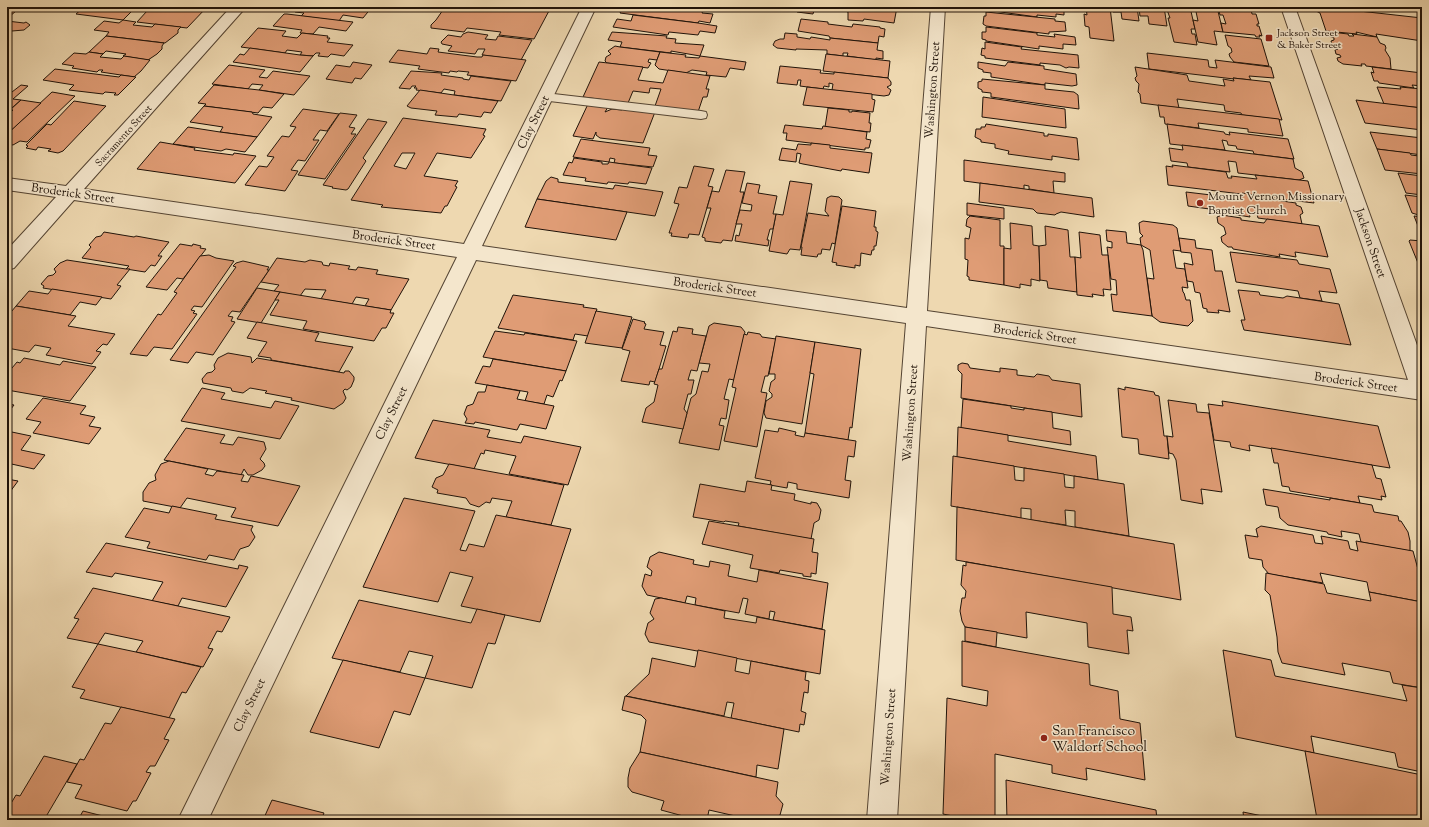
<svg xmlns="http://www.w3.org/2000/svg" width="1429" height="827" font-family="'Sorts Mill Goudy',serif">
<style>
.building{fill:#df9c75;stroke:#201309;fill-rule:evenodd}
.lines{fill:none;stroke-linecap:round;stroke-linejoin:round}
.lane-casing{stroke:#544433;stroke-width:2}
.street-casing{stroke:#544433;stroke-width:2}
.lane{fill:#f4e6cc;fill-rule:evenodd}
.street{fill:#f4e6cc;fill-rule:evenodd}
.poi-dot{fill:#8f2418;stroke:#f4e6cc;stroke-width:1.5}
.labels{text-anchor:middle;stroke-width:3;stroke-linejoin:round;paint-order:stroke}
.far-poi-label{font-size:10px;fill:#201309;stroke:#f4e6cc;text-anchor:start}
.far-street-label{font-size:10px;fill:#201309;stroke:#f4e6cc}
.street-label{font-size:12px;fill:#201309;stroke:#f4e6cc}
.poi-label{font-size:12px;fill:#201309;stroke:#f4e6cc;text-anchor:start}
.near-poi-label{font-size:14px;fill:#201309;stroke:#f4e6cc;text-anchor:start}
</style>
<rect width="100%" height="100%" fill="#eed8b0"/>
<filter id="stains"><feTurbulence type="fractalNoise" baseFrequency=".005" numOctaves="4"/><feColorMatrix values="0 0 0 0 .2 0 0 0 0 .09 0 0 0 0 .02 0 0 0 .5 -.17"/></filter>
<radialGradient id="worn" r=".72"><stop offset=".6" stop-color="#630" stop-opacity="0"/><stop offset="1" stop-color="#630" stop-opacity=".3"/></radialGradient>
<g class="building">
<polygon points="7,7 21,7 10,16 7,16"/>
<polygon points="84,7 207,7 187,28 137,22 147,11 134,9 123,20 76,14"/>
<polygon points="279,7 344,8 372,7 363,18 343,15 339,21 301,16 304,13 295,12 297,9"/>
<polygon points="445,7 499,7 515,9 516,7 532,7 550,9 534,39 499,35 501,32 467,28 464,32 431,28 431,25 436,20"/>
<polygon points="623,7 674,7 673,8 687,10 688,8 703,10 702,13 713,14 710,23 699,21 698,23 620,13"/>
<polygon points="799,7 815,7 813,14 797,12"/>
<polygon points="844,7 897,7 894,23 864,19 863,21 848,20 848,12 845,11"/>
<polygon points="984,7 1064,7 1064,15 1056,14 1056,17 1037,15 1037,17 986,10 984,9"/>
<polygon points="1084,7 1110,7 1114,41 1090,38 1089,27 1085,26 1084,14 1087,15 1086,7"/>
<polygon points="1113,7 1137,7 1139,21 1122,19 1121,12 1113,12"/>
<polygon points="1142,7 1164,7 1167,26 1149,24 1148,16 1140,16 1139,8"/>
<polygon points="1166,7 1190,7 1195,29 1191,29 1192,34 1195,34 1197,45 1174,42 1168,18 1170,18"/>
<polygon points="1195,7 1217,7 1223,32 1214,31 1217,45 1198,42 1193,20 1198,21"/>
<polygon points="1218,7 1254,7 1254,9 1251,9 1252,14 1256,14 1259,24 1257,24 1257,26 1259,26 1262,36 1259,35 1260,37 1256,37 1255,35 1223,32 1221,23 1226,24 1223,15 1220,15"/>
<polygon points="1323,7 1422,18 1422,41 1376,34 1377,37 1356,32 1357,34 1326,31 1320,13 1316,11"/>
<polygon points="986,12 1055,19 1055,21 1065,22 1066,31 1049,32 1049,34 986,26 983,24 984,16 986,16"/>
<polygon points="284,14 287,14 353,22 346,31 319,27 313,34 300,33 302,30 273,26"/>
<polygon points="633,15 698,23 717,26 715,33 700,31 698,35 669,32 668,35 613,27 617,19 631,21"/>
<polygon points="801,19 828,22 828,24 852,27 853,24 880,27 880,28 885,29 884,37 879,36 878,43 830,38 829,36 798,31"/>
<polygon points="123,20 136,22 133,25 152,27 155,24 181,27 178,30 178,33 165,43 106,36 109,32 94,30 104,21 119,23"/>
<polygon points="7,21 24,23 26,22 30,25 24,30 12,31 7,36"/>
<polygon points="986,27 1037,33 1037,35 1055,37 1054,34 1075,37 1076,45 1063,44 1063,49 1039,46 1039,49 986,41 986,40 982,39 982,32 986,32"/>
<polygon points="258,28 286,31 282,36 297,38 302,33 328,36 327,38 330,38 327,42 353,45 344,56 331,54 328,57 318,56 320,53 316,53 313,56 300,55 302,52 287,50 285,53 241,47"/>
<polygon points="468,32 488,35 485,39 496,40 498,36 532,40 521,60 482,55 485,49 478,49 475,54 448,51 452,46 442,44 441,42 448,35 461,37 463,34"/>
<polygon points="612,32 667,36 666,38 676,39 675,43 704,45 700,56 671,51 671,53 620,47 622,42 608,40"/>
<polygon points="1331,32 1348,34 1349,36 1354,36 1352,34 1377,37 1380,43 1385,45 1386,48 1385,50 1390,58 1391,69 1366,66 1365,64 1361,64 1362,66 1343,64 1338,61 1337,58 1341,57 1340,55 1336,54 1335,50 1338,49 1337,46 1332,44 1331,41 1334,40 1334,38 1329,36 1328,33"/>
<polygon points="785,33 797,34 797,37 810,39 811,37 830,40 830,38 878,43 877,50 883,51 883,59 876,58 876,60 847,56 848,53 843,53 843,56 827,54 827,50 796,49 796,50 777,48 773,45 775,41 780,39 784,39"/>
<polygon points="1225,35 1261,39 1269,66 1234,62 1230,57 1229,54 1232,52 1231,48 1228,46"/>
<polygon points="106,36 164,43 162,46 162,49 157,54 148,60 123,56 126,54 106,51 103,54 89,52"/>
<polygon points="985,42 1022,47 1021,49 1078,55 1079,68 1069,67 1066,68 1060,65 1040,63 1040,65 985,58 985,56 981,55 982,48 985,49"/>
<polygon points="615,46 620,47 660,52 657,60 649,59 648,62 651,63 648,68 607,63 605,61 606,57 611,54 608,51"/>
<polygon points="250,48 300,55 313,56 300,72 233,62 240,54 244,55"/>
<polygon points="430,48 439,49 438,52 477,57 482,57 483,55 526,60 516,81 467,75 469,72 458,71 457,72 450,71 449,73 418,69 420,66 389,62 398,50 427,54"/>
<polygon points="89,52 103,54 100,57 121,59 124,56 150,60 141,71 134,77 101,72 103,70 99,70 97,72 72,68 74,66 62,64 74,53 86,54"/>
<polygon points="660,52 686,55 685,57 699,58 700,56 746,62 744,70 730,68 726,77 706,75 707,72 692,70 686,73 659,69 655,65"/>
<polygon points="1147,53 1208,60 1209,67 1217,68 1215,60 1271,67 1274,78 1249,76 1251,80 1233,78 1234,79 1149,69"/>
<polygon points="826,54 890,61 888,78 823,71"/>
<polygon points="353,62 372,65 361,79 355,78 352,83 326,79 336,65 350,67"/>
<polygon points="599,62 643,67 638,80 663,83 668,70 710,76 706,89 709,89 707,97 703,97 698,112 655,106 661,89 650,88 649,93 633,91 628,103 583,97"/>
<polygon points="978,62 1005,66 1008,62 1044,66 1044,69 1076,74 1077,85 1072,86 1045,83 1045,85 991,77 991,73 983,72 983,70 978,68"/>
<polygon points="229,65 265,70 259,77 267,78 273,71 310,76 294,95 259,90 263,85 252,84 248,89 212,84"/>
<polygon points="780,66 821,70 820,73 834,74 834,72 888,78 891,82 891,85 887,87 891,90 889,95 884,96 832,90 833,84 829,83 829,87 824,86 823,89 800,86 801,80 798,80 797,85 777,83"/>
<polygon points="1135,67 1187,75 1189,81 1225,86 1223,79 1234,81 1233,78 1270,82 1282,120 1242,115 1241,113 1225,111 1224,105 1177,99 1179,108 1141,103 1140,94 1138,92 1139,84 1136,81 1135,78 1137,76"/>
<polygon points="1372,67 1422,73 1422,86 1412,85 1414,88 1379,83 1378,81 1374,81 1371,72 1374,73"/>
<polygon points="55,69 119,77 121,75 136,77 118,95 114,95 116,93 105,92 103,94 69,90 74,85 43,80"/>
<polygon points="411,71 442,73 441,75 463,78 463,79 469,80 471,76 511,81 501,101 454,95 455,91 444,89 441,93 416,90 417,88 414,88 416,86 412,86 410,89 399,88"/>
<polygon points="982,79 1045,85 1045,89 1074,92 1078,95 1079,109 991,97 991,93 982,92 982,90 978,88 978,82 982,81"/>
<polygon points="21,85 28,86 13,99 21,100 7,112 7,92 12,92"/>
<polygon points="214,85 259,90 284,94 272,108 263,107 258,113 204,106 206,104 198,103"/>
<polygon points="807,87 872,94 872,99 875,100 873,112 803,105"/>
<polygon points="1377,87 1401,89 1400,87 1422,89 1422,108 1384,104"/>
<polygon points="420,90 454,95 498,101 491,113 484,112 481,117 459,114 457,117 435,115 437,111 411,108 407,106"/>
<polygon points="52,92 75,96 27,142 20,141 13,145 7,144 7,134"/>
<polygon points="983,97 1065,109 1066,128 982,117"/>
<polygon points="21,100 41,103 7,134 7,116 13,110 10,110"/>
<polygon points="1356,100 1422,108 1422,130 1365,123"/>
<polygon points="74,101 106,106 63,151 58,153 48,151 51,149 38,147 36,150 26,148 28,146 26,145 47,124 51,125"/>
<polygon points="588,104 608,107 605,112 612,109 622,110 623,108 655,112 643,143 600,138 596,135 596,132 593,139 573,136"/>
<polygon points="1158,105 1279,119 1283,136 1248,132 1248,129 1198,123 1199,128 1165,124 1164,117 1160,117"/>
<polygon points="204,106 252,112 253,114 272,117 257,137 220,132 223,127 190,122"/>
<polygon points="828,108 849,110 849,112 852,112 852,111 870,113 869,123 871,123 870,132 825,127"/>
<polygon points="303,109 339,114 327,131 320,130 313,140 319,140 305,161 298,160 291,170 298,171 285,191 245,185 259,166 267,167 274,157 267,156 282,136 289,137 296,127 290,126"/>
<polygon points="340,113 357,115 349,127 355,128 351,134 356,134 325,179 298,175"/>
<path d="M403 118 486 129 483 135 485 136 471 158 437 153 424 176 458 181 455 186 457 187 447 206H445L441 213 381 207 383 205 351 200ZM402 153H415L406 169 394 166Z"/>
<polygon points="368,119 387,122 363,158 366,161 348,189 346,190 332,188 333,187 323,185"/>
<polygon points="986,124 1044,133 1044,136 1048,136 1048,134 1077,138 1079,160 1052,156 1052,160 1008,154 1009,151 995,148 995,144 981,142 981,140 975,137 976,129 981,129 981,127 985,127"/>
<polygon points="1167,124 1224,132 1225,134 1230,135 1229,132 1288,139 1294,159 1254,154 1253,151 1237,149 1236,146 1228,145 1227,141 1222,140 1225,150 1170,144"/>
<polygon points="785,125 822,129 823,126 867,132 866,139 871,140 869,148 865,148 865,150 786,140 787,133 783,133"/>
<polygon points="188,127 220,132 257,137 245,152 226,149 221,151 173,144"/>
<polygon points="1370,132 1422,138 1422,155 1377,149"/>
<polygon points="581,139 650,148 648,155 657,156 653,167 614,163 615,159 610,158 609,162 573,157"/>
<polygon points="160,142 195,148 194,150 233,155 234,153 256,156 235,183 137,169"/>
<polygon points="811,143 830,145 830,148 872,153 869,173 842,169 841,171 803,164 799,163 801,154 797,153 796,162 779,160 782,148 796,150 798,144 811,145"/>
<polygon points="1182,145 1293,159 1295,168 1302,172 1304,178 1299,180 1238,173 1236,162 1228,161 1230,172 1188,167 1187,163 1171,161 1169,148 1183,150"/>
<polygon points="1377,149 1410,153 1411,155 1419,156 1418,154 1422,155 1422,174 1385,170"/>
<polygon points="574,158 602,162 602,164 608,164 609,162 652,168 646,184 629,182 628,184 608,182 607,184 585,181 586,178 563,175 569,162 572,163"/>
<polygon points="964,160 1065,173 1065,182 1053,181 1054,193 1029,189 1029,186 1024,185 1024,189 964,181"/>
<polygon points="1172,165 1226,172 1228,178 1232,178 1231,176 1257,179 1255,175 1308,181 1314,203 1168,185 1166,166 1173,167"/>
<polygon points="694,166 714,169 708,186 713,187 699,235 689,234 688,238 671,236 672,233 669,233 679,204 674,203 679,187 687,188"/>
<polygon points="726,170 745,172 740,192 744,192 732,241 723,240 721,243 705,241 705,238 702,237 711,208 707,208 712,191 719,192"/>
<polygon points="1398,173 1422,176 1422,195 1406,193"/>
<polygon points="551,177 558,179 558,182 613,189 615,185 663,192 655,216 537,199 546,181"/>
<polygon points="790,181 812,184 800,250 790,249 787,254 769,251 776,214 783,215"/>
<polygon points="747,183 760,185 758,193 777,196 773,214 776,214 773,229 770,229 767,240 769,240 768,246 735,241 736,235 739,236 742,224 736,224 740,210 751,211 752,205 742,203"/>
<polygon points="980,183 1092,198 1094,217 1061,212 1056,214 1055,215 1037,213 1033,209 979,202"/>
<polygon points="1186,192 1228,197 1228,195 1243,197 1242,193 1261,196 1261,198 1296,203 1296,205 1301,207 1303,213 1300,215 1302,224 1258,218 1257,214 1249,213 1250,217 1232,214 1231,212 1188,206"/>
<polygon points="1405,195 1422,197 1422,216 1412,213"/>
<polygon points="831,196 839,197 842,200 835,244 832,243 830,250 822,249 821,254 818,254 817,257 801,255 802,247 801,247 808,213 829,216 825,211 827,198"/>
<polygon points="537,199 627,212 616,240 525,227"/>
<polygon points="967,203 1004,208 1004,219 967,215"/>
<polygon points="842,206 876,211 874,227 876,227 876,231 878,232 876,246 874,246 874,250 872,250 871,255 861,253 860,266 855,265 855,268 836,265 837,263 832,262"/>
<polygon points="1222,215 1241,218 1241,220 1264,223 1267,219 1319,226 1328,257 1295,252 1296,257 1279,254 1280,257 1233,249 1232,247 1228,247 1222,242 1221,237 1226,234 1224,227 1218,223 1217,217"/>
<polygon points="970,216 1000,220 1000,246 1004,246 1004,285 969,280 969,277 967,276 968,260 965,259 965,238 969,239 971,228 966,226 967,219"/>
<polygon points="1414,216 1422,217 1422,236"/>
<polygon points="1143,221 1173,225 1177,228 1181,251 1173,250 1176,268 1185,269 1188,288 1182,287 1183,292 1184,293 1186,300 1190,300 1193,321 1188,326 1160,322 1152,316 1147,278 1154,279 1150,250 1141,245 1140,238 1143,236 1140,233 1139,223"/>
<polygon points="1010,223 1032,226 1033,245 1039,246 1040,281 1031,279 1031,286 1020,284 1020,288 1004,285 1004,248 1011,249"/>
<polygon points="1045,226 1068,230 1070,257 1075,257 1077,292 1048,288 1047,281 1040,280 1039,246 1046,245"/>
<polygon points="1106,230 1126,232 1127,243 1141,245 1143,250 1152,316 1113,311 1111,294 1117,295 1116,280 1111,279 1107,247 1112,248 1112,242 1107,241"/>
<polygon points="104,232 134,237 136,236 169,242 158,256 162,256 155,266 151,265 145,272 126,269 129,266 82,258 91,247 89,245 96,237 101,236"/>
<polygon points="1079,232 1100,235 1102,255 1108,255 1111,290 1103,289 1104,296 1092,294 1093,297 1077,295 1075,257 1081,258"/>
<polygon points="1179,238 1195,240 1196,248 1212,250 1215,271 1222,271 1230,312 1218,310 1219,313 1207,312 1207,309 1203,308 1200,293 1195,292 1193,282 1187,281 1184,263 1193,265 1191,253 1181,252"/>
<polygon points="1410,240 1422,241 1422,265 1418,263 1409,241"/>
<polygon points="180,244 192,246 193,244 201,246 200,248 206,249 183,279 177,278 167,290 146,287"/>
<polygon points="1230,252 1297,260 1299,264 1330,269 1337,293 1319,291 1322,301 1300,298 1298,291 1236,282"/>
<polygon points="209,255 216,258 234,261 202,307 194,306 191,310 195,311 193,313 197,314 172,349 154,347 147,356 130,354 158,314 161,315 177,293 174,292 200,256"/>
<polygon points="277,258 305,262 310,260 322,262 323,265 329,266 330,263 350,266 348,269 356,270 358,267 378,270 376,274 409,279 391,310 365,306 369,299 356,297 352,304 321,299 326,290 305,289 300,296 274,291 279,285 261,282"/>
<polygon points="67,260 126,269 130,269 117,285 121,286 111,299 43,288 44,286 41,284 48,276 53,275 56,272 54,269 60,263"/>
<polygon points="243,261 269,267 267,270 269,270 240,312 232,311 228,316 233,317 231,321 235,322 213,355 196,352 188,363 170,360 236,267 233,266 236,263"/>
<polygon points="257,288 280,292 261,323 237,319"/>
<polygon points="52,289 102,297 96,305 80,302 70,315 16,306 29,291 48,294"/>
<polygon points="1238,290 1259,292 1260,295 1283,298 1287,296 1339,304 1351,345 1244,330 1241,320 1245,320"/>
<polygon points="280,292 391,310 390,313 394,313 386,328 382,328 374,341 303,329 307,321 270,315 279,300 275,300"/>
<polygon points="513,295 584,305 583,307 597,309 588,336 575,334 573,340 498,328"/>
<polygon points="16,306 76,316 68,326 115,334 107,345 103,344 96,351 101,352 92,364 46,355 51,348 35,345 29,352 7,348 7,317"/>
<polygon points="596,311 632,317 622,348 585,343"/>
<polygon points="633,319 645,322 644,323 646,324 644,329 664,332 660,345 666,346 659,369 655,382 650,381 649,385 621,381 630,351 622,349"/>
<polygon points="257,322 319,333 315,341 353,347 339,372 271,360 271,358 258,356 267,342 247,338"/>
<polygon points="714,323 741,327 745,332 734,380 729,379 724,399 729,400 726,419 721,418 719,425 724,426 719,450 679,443 691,398 696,394 702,371 708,372 710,364 699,363 709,326"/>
<polygon points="678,327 693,329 692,334 706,336 697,371 691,370 688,380 694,380 691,394 688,394 684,409 687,413 683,429 642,422 646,408 654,402 658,385 654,384 659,369 662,369 673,331 677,332"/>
<polygon points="495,331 524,335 525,333 577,341 566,371 483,357"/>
<polygon points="748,332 760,334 762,337 776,339 768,376 765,376 761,392 767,393 757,447 724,441 736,388 732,387 744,334 747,335"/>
<polygon points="776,336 815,342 802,424 766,418 764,413 766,401 772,397 772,394 769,391 771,382 775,379 775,374 769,374"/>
<polygon points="815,342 861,349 852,428 850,427 848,440 805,433 814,374 810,373"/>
<polygon points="228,353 251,357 252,363 257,358 344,373 345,371 349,371 354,377 354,380 351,387 347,390 345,389 343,391 346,398 343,403 334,409 291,400 292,398 265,393 267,391 250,388 243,393 232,391 231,388 203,383 202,379 207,373 212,372 215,369 214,365 218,358"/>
<polygon points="24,358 60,365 63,361 96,367 70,401 7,390 7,374 17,362 20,363"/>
<polygon points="493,359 566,371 562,381 560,380 553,397 547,395 544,404 525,401 528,392 475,383 483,366 490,367"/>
<polygon points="962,363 968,364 970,368 1000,372 1000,368 1017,370 1017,375 1034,377 1037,374 1049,376 1052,380 1080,384 1082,417 961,398 962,374 958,370 958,365"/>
<polygon points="487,385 520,391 517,399 554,406 546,429 520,424 517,430 475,422 474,424 465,423 467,419 464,414 467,406 473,404 478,392 485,392"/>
<polygon points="1125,387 1154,392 1155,395 1159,396 1164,436 1167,436 1169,459 1139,454 1138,439 1122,437 1118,388 1125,390"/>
<polygon points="202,388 225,393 221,399 271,408 275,401 299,406 280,439 181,421"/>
<polygon points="43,398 86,406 80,414 95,417 89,426 101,428 89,444 33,433 41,422 26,419"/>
<polygon points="963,399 1011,406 1011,408 1024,410 1024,408 1052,412 1053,428 1070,431 1071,445 961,428"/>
<polygon points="1168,400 1196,404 1197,412 1209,413 1222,492 1201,489 1203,504 1181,500 1176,460 1173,454 1169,453 1167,436 1173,437"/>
<polygon points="1222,401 1378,426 1390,468 1249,445 1250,451 1231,447 1230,442 1214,440 1208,404 1223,406"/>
<polygon points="7,404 14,405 7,414"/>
<polygon points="433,420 490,430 487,437 521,443 524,436 581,447 568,485 509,474 516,456 485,450 484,454 481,453 474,469 415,458"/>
<polygon points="958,427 1008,435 1008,441 1096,456 1098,480 957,457"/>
<polygon points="186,428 225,435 220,443 233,445 238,437 264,442 266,449 260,459 264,463 265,466 262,470 253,475 248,475 244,469 241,475 164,460"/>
<polygon points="779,428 796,432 795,435 804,437 805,433 856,441 854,457 848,456 845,480 851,481 849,498 797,489 797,484 788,482 787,488 770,485 771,481 755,478 765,430 778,432"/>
<polygon points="7,431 31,436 21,450 45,455 34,469 7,463"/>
<polygon points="1271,448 1372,465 1376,478 1381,479 1386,497 1381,496 1382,500 1358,496 1360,503 1290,491 1289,487 1282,486 1278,463 1274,463"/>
<polygon points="953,456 1014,466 1015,480 1024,481 1024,468 1064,474 1065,487 1074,488 1074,476 1124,484 1129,536 1075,527 1075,511 1065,510 1066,525 1031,520 1031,509 1021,508 1021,518 951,506"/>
<polygon points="169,461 208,469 205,474 213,476 217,471 244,475 241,481 248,482 251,476 300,486 278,526 231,517 236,508 187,498 180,508 143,501 143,492 149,483 156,480 155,475 161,464"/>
<polygon points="449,464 564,485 551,525 506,517 512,501 492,498 490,503 486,502 479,507 470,504 466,498 437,493 438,490 432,487 436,478 443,475"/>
<polygon points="7,479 18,481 7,496"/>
<polygon points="747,481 772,485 771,490 795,494 794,500 811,504 811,502 817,503 821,510 819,520 814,523 811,539 738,526 739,523 725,521 724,522 693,517 700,484 745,492"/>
<polygon points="1263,489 1330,500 1330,498 1372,505 1374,512 1398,516 1399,521 1401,521 1408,532 1410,541 1410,551 1361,542 1359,534 1341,531 1342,537 1328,534 1327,532 1288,525 1280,518 1278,507 1266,505"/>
<polygon points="404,498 475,511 460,550 466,551 469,544 484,547 496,515 571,529 540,622 461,606 473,577 450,572 438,602 363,587"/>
<polygon points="172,506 217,515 215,519 253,526 251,530 255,537 249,546 240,549 234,560 209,555 206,560 147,548 150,542 125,537 144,508 169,513"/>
<polygon points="957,507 1174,544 1181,600 956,560"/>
<polygon points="709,521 814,539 812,552 818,553 816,574 811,573 811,577 803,576 803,574 780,570 779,573 750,568 753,555 702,544"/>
<polygon points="1261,526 1313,535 1315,543 1323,544 1321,536 1348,541 1350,549 1358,551 1356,541 1413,551 1422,584 1422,602 1369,592 1367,582 1320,573 1323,583 1269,574 1263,567 1262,560 1249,558 1245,535 1258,537 1256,529"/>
<polygon points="106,543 238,569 239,565 248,567 226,607 182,598 178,606 152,601 163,582 115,573 112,577 86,572"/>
<polygon points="659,552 694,560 693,564 709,567 710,561 730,565 728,576 757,582 759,570 828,583 822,629 773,620 775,612 770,611 769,619 745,614 748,599 743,598 739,613 695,605 696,598 687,596 685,603 647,595 642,586 645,574 651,576 652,571 647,567 650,557"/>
<polygon points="966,562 1112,587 1113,614 1131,617 1133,631 1127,630 1129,654 1088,647 1087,623 1026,612 1027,638 965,627 962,621 960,611 962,598 965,598 966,591 961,585 963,565 966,566"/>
<polygon points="1266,573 1324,584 1327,593 1371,601 1369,592 1422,602 1422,688 1393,683 1390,672 1342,663 1345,675 1282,663 1278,652 1277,637 1270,595 1265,590"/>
<polygon points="93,588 178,606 230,617 222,632 217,631 208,648 213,649 203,667 136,652 143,641 105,633 98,644 67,638 79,619 74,618"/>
<polygon points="661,598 725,611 724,618 756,623 757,617 825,630 820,674 649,642 645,634 648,623 654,619 650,613 655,599"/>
<polygon points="359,600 471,623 477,609 505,615 495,644 488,643 472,688 425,678 433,656 409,651 400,672 332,658"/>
<polygon points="965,627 997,632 996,647 965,641"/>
<polygon points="962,641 1089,664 1090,685 1118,691 1120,719 1140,723 1145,780 1086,768 1087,780 1052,773 1052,765 995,754 995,820 973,820 943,814 947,698 987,706 988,691 962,686"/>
<polygon points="98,644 136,652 201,667 186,693 182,692 169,718 80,698 85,690 72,687"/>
<polygon points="698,650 737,658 735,671 749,674 751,661 806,672 805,680 809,681 808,693 804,692 801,711 806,713 804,725 800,724 799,732 731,718 734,703 727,702 724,716 626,696 649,674 652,658 695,667"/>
<polygon points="1223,650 1271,660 1275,676 1407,701 1402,685 1422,688 1422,772 1398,767 1395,753 1311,736 1314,753 1236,737"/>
<polygon points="343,660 425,678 410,715 394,711 379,748 310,732"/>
<polygon points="625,696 784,729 778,769 757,765 756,777 640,752 646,720 641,715 622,710"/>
<polygon points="121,707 175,719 164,739 169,740 155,766 150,766 146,772 151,773 136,801 133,801 127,811 75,798 82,785 67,782 80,759 84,760 105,723 111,724"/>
<polygon points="1305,751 1422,775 1422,820 1317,819"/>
<polygon points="640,752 778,782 776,796 783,804 780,815 772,820 753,820 709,810 707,820 698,820 661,810 664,801 632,792 628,787 628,778 630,768"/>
<polygon points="44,756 77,764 44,820 7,820 7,810 16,795 20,796"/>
<polygon points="1006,780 1156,810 1157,820 1007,820"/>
<polygon points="272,800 324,813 321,820 263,820"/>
<polygon points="83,811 119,820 78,820"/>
<polygon points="1243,812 1282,820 1244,820"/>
</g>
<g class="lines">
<g class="lane-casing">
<polygon id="lane" points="545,93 701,111 706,112 707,115 706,118 701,119 541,100 539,97 541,94"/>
</g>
<g class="street-casing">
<polygon id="street" points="231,7 246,7 84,189 464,244 582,7 596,7 482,246 907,308 931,7 945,7 927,311 1408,380 1281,7 1295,7 1422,359 1422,400 926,326 897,820 867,820 906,323 476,260 208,820 178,820 457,257 74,200 14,268 7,270 7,250 56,197 7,190 7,178 66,186"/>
</g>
<use href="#lane" class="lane"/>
<use href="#street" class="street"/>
</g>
<g class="poi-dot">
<rect x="1265" y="34" width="8" height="8" rx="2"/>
<circle cx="1200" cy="203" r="4"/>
<circle cx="1044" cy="738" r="4"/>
</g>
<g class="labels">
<g class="far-poi-label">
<text x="1277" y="36">Jackson Street<tspan x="1277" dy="12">&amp; Baker Street</tspan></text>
</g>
<g class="far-street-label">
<text transform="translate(123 135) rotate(-48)" y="4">Sacramento Street</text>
</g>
<g class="street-label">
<text transform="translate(932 90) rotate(-86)" y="4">Washington Street</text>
<text transform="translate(533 122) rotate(-64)" y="4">Clay Street</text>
<text transform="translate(73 193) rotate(8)" y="4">Broderick Street</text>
<text transform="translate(394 240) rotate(8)" y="4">Broderick Street</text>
<text transform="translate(1371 243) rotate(71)" y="4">Jackson Street</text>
<text transform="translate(715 287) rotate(8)" y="4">Broderick Street</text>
<text transform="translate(1035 334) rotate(8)" y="4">Broderick Street</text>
<text transform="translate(1356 382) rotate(8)" y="4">Broderick Street</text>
<text transform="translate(391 413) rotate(-64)" y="4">Clay Street</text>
<text transform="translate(910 413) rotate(-86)" y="4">Washington Street</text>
<text transform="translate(249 705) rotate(-64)" y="4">Clay Street</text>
<text transform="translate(888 737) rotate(-86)" y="4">Washington Street</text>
</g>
<g class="poi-label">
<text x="1208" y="200">Mount Vernon Missionary<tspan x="1208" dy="14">Baptist Church</tspan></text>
</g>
<g class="near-poi-label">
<text x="1052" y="735">San Francisco<tspan x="1052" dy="16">Waldorf School</tspan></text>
</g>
</g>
<rect width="1429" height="827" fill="none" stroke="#eed8b0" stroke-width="24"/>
<rect x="8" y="8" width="1413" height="811" fill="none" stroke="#201309" stroke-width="2"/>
<rect x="12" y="12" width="1405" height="803" fill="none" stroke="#201309"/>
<rect width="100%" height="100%" filter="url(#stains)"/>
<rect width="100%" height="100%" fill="url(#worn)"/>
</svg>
